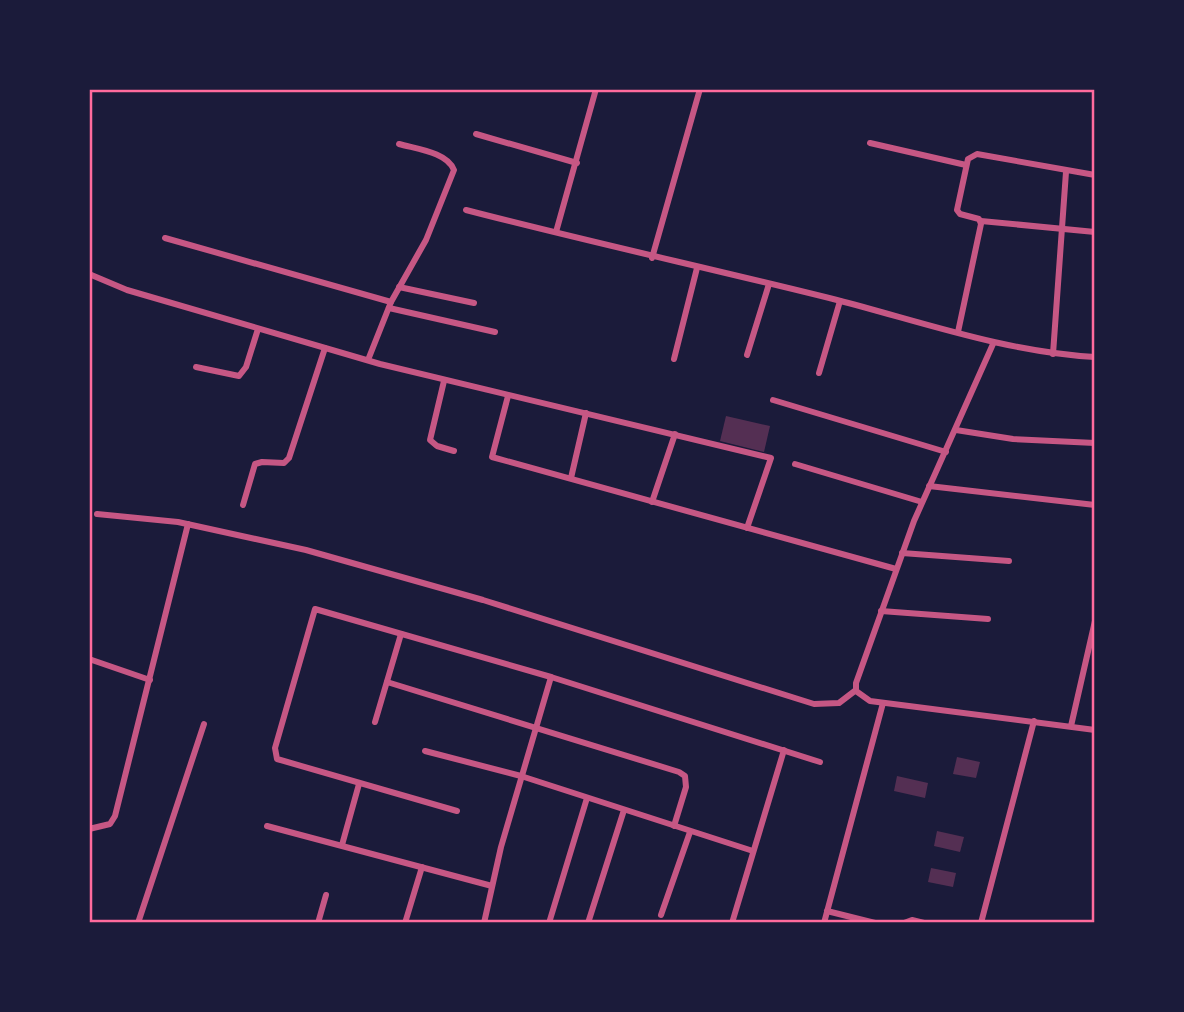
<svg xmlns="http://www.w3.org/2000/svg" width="1184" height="1012" font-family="'Fira Sans Condensed',sans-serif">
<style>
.building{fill:#542f53}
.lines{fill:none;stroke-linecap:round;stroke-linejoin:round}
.minor{stroke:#c65784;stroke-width:6}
.neatline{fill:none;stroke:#ff6b9d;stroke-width:2.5}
</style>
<rect width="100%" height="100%" fill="#1b1b3a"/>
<g class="building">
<polygon points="726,416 770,426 764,452 720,441"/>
<polygon points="957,757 980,762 976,778 953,774"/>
<polygon points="897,776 928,783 925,798 894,791"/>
<polygon points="937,831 964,837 960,852 934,846"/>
<polygon points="931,868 956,873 953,887 928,882"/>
</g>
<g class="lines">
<g class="minor">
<polyline points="476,134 577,163"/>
<polyline points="870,143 966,165"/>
<path d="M466 210C589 242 713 269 837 300 922 322 1006 352 1095 357"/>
<polyline points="981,221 1095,232"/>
<polyline points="556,232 596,89"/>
<polyline points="165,238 391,302"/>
<polyline points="652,258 700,89"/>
<polyline points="89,274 127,290 380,364 771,458 747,528"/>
<polyline points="399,287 474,303"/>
<polyline points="389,308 495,332"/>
<polyline points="958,332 981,224 979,219 960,214 957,210 968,159 977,154 1095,175"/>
<polyline points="993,344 914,521 856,683 856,691 870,701 1095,730"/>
<polyline points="1053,354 1066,172"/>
<polyline points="747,355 769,284"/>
<polyline points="674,359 697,268"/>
<path d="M368 360 391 302 426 240 454 170C447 152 416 149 399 144"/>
<polyline points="196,367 239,376 246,367 258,329"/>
<polyline points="819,373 840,301"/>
<polyline points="444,381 430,440 437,446 454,451"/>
<polyline points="508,396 492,457 896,569"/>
<polyline points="773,400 946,452"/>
<polyline points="956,430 1013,439 1095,443"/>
<polyline points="795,464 922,502"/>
<polyline points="571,478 586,413"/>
<polyline points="929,486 1095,505"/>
<polyline points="652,502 675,434"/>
<polyline points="243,505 255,464 262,462 284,463 289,458 325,348"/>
<polyline points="97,514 178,522 306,550 483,600 814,704 839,703 856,690"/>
<polyline points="902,553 1009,561"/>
<polyline points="881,611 988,619"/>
<polyline points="89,659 150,680"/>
<polyline points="387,682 679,772 685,776 686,787 674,826"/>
<polyline points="375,722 401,634"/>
<polyline points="1071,726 1095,621"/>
<polyline points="425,751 521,776 753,851"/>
<polyline points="457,811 277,759 275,748 315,609 551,677 820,762"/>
<polyline points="267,826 492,886"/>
<polyline points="89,829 110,824 115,816 188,524"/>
<polyline points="342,845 359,784"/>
<polyline points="827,911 875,923"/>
<polyline points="661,915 690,832"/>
<polyline points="138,923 204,724"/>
<polyline points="318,923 326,895"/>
<polyline points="405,923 422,867"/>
<polyline points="484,923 501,847 551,677"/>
<polyline points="549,923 587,798"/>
<polyline points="588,923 624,810"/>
<polyline points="732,923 784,750"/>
<polyline points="824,923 883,703"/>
<polyline points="904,923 912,920 924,923"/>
<polyline points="981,923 1034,721"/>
</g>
</g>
<rect width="1184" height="1012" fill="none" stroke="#1b1b3a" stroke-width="182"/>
<rect x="91" y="91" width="1002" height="830" class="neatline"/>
</svg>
